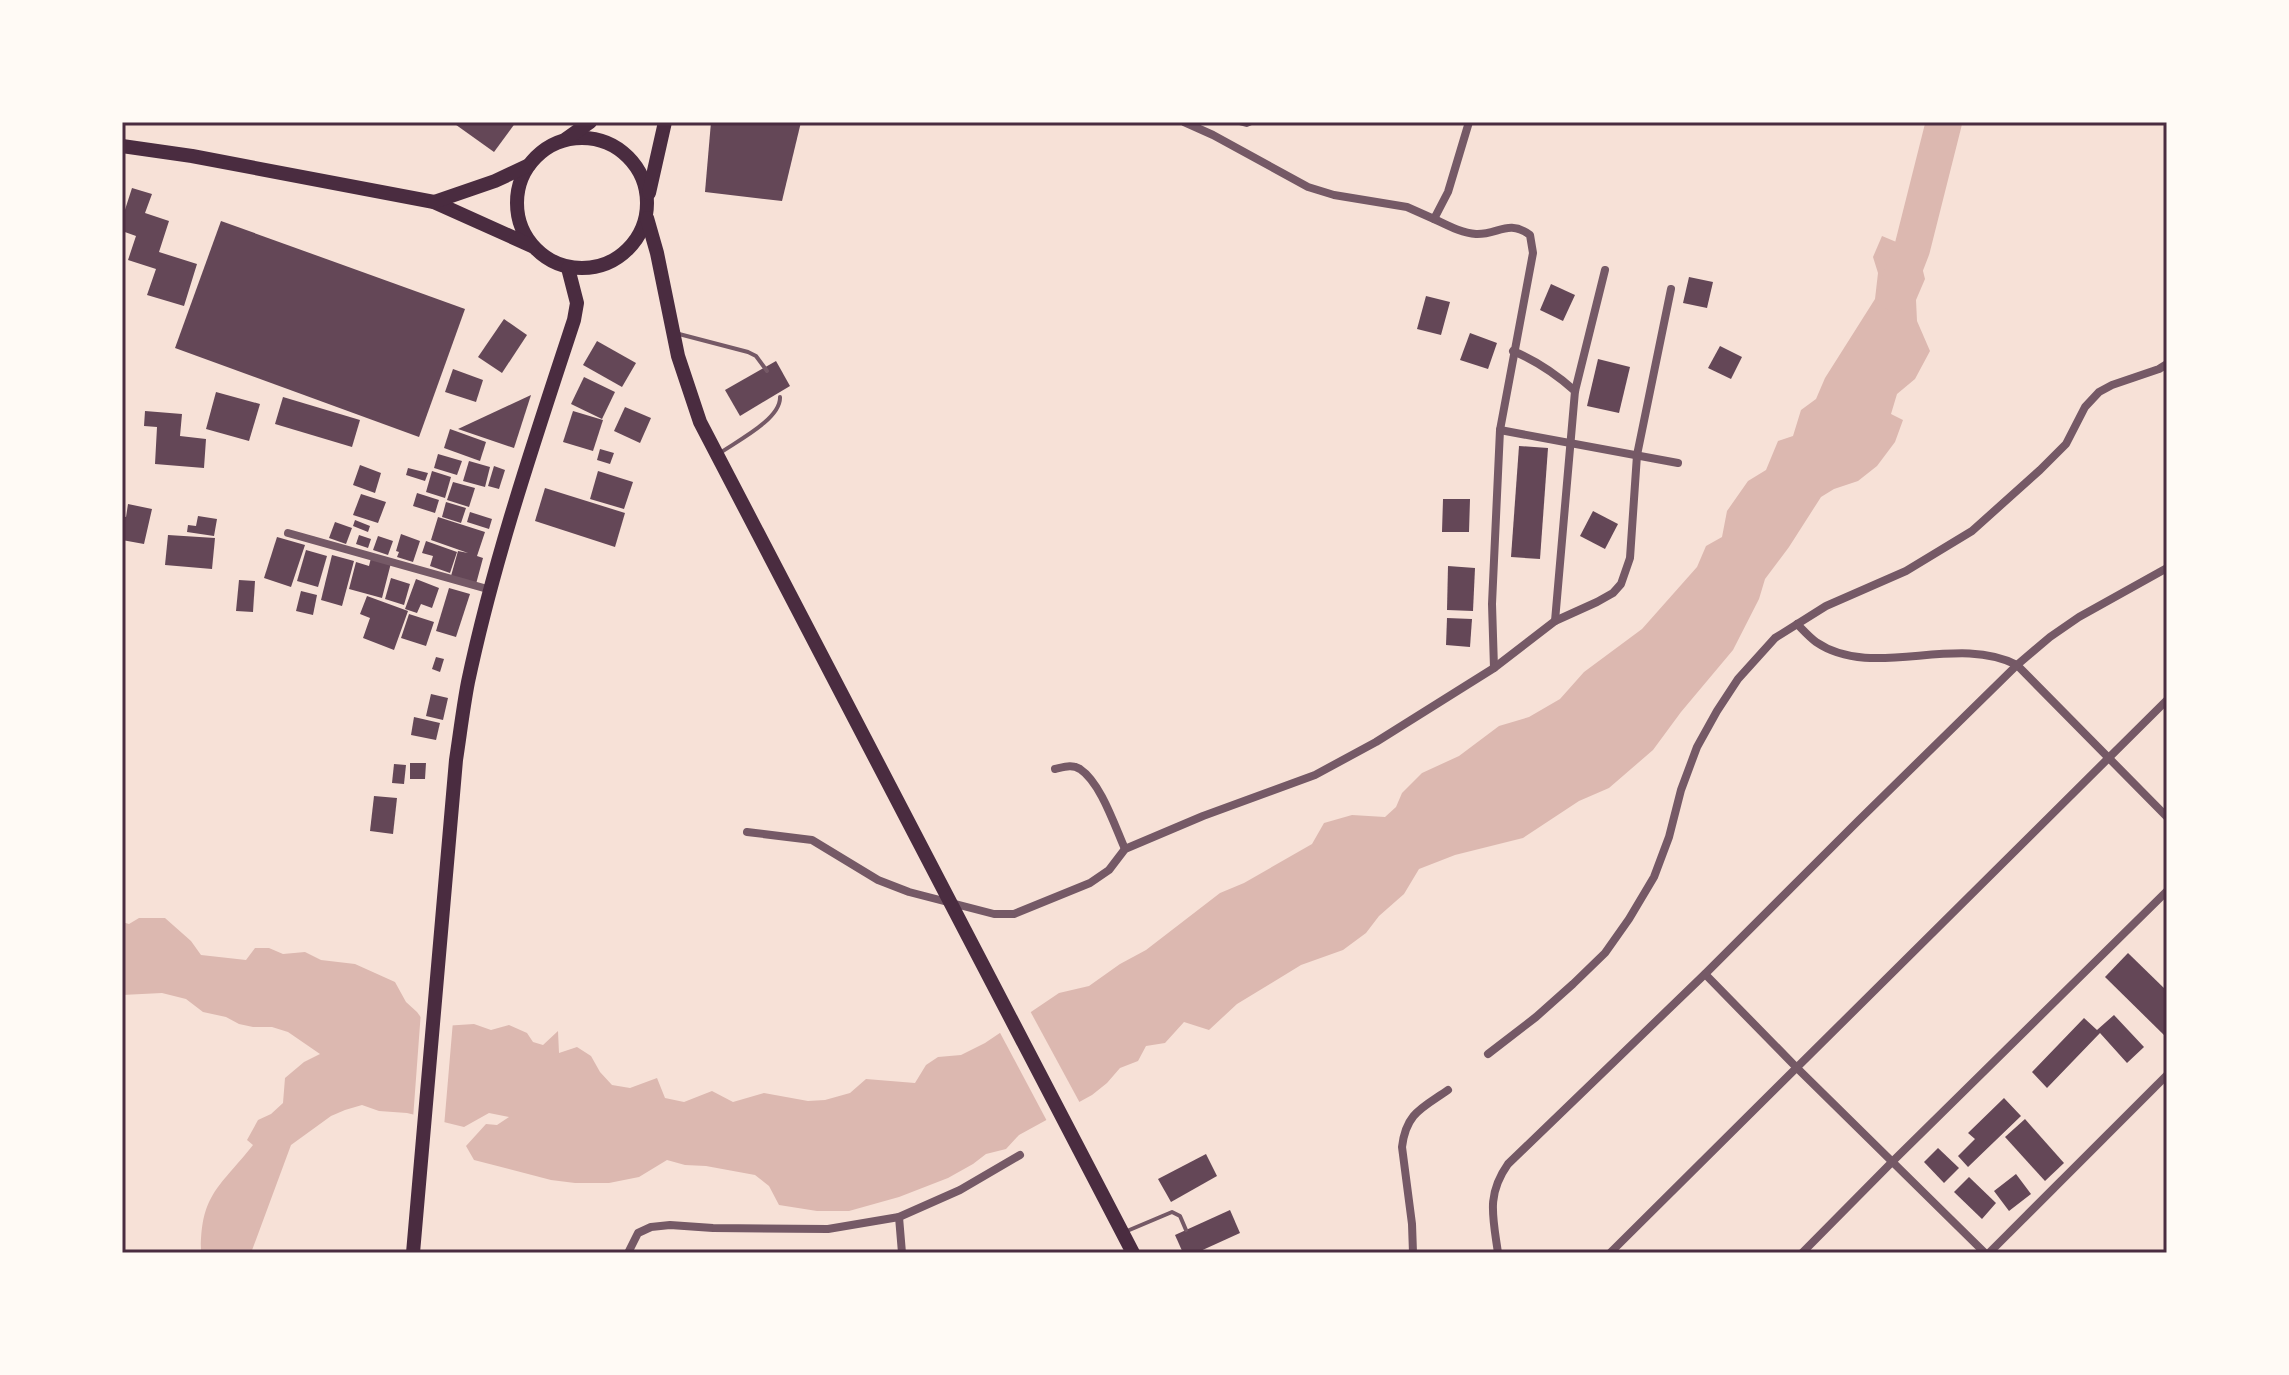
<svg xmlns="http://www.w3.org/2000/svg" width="2289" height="1375" font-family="'Asap Condensed',sans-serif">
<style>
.water{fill:#dcb8b0}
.pier{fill:#f7e1d7}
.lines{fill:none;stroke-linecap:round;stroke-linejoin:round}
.river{stroke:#dcb8b0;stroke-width:36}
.building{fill:#644757}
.service{stroke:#755966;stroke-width:4}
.minor{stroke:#755966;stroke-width:8}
.primary{stroke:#4a2c40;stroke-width:14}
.neatline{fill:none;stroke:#4a2c40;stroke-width:3}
</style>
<rect width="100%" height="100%" fill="#f7e1d7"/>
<path class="water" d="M1882 236 1918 251 1925 279 1916 300 1917 321 1930 351 1915 379 1897 394 1891 414 1903 420 1895 442 1877 466 1858 481 1834 489 1821 497 1789 547 1765 579 1759 599 1733 650 1681 712 1653 750 1609 788 1579 801 1523 838 1455 855 1419 869 1404 894 1379 916 1366 933 1343 950 1301 965 1237 1004 1209 1030 1184 1022 1165 1043 1146 1046 1138 1061 1120 1068 1107 1083 1092 1095 1019 1135 1006 1149 986 1154 973 1164 948 1178 899 1197 849 1211H817L779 1205 769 1186 755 1175 706 1166 685 1165 667 1160 639 1177 609 1183H575L551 1180 474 1160 466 1146 486 1124 497 1125 509 1117 489 1113 464 1127 407 1113 379 1111 362 1105 345 1110 331 1116 291 1145 251 1253H201C200 1194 220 1187 253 1145L247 1140 258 1120 271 1114 283 1103 285 1078 304 1062 320 1054 288 1032 272 1027H253L239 1024 226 1017 203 1012 186 999 162 993 122 995V922L129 924 139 918H165L191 941 201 955 246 960 255 948H269L283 954 305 952 321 960 355 964 395 982 406 1002 417 1012 428 1027 474 1024 491 1030 509 1025 527 1033 533 1042 543 1045 558 1031 559 1053 577 1047 591 1056 600 1072 612 1085 630 1088 657 1078 665 1098 684 1102 712 1091 733 1102 764 1093 808 1101 825 1100 850 1093 866 1079 915 1083 926 1065 938 1057 961 1055 985 1043 1059 993 1089 986 1120 964 1146 950 1220 893 1244 883 1312 844 1324 823 1352 815 1385 817 1396 807 1402 793 1422 773 1459 756 1499 726 1529 717 1560 699 1584 672 1642 629 1697 567 1706 546 1722 537 1727 511 1748 481 1766 470 1778 441 1793 436 1801 410 1816 399 1825 378 1875 299 1878 273 1873 257Z"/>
<g class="pier">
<polygon points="1029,1009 1081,1105 1048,1123 998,1029"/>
<polygon points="421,1011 430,1023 453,1021 444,1127 413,1119"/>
</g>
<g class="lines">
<polyline class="river" points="1895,293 1912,249 1944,122"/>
</g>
<g class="building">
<polygon points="452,122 516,122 494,152"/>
<polygon points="711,122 801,122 782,201 705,192"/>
<polygon points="132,188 152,194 145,213 169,221 159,252 197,264 184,306 147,295 156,269 128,260 136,236 122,231 122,219"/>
<polygon points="221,221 465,309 419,437 175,348"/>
<polygon points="1689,277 1713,282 1707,308 1683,303"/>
<polygon points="1551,284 1575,295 1563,321 1540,310"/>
<polygon points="1426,296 1450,302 1441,335 1417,329"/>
<polygon points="504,319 527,335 502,373 478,357"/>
<polygon points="1470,333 1497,343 1488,369 1460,360"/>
<polygon points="597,341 636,363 622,387 583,365"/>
<polygon points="1720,346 1742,357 1731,379 1708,368"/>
<polygon points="1598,359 1630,367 1619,413 1587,406"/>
<polygon points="776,361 790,386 740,416 725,390"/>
<polygon points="453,369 483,380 476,402 445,392"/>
<polygon points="584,377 615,392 602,419 571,404"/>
<polygon points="216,392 260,404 249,441 206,429"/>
<polygon points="531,395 514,448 458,429"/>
<polygon points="283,397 360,420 352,447 275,424"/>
<polygon points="625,407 651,418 640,443 614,431"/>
<polygon points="145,411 182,414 180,436 206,439 204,468 155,464 157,427 144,426"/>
<polygon points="573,411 603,420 593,451 563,442"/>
<polygon points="450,429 486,442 480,461 444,448"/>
<polygon points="1519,446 1548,448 1540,559 1511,557"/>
<polygon points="600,449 614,453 610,464 597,460"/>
<polygon points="438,454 462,461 457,475 434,468"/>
<polygon points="469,461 490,467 485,487 463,481"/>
<polygon points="360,465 381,473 375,493 353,485"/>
<polygon points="494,466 505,470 499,489 488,486"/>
<polygon points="408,468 428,473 425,481 406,475"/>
<polygon points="432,471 451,477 445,498 426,492"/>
<polygon points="598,471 633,482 624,509 590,499"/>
<polygon points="453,482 475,488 469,507 447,500"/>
<polygon points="545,488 625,513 615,547 535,521"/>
<polygon points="417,493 439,500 435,513 413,506"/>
<polygon points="361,494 386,502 378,523 353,515"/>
<polygon points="1443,499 1470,499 1469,532 1442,532"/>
<polygon points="446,502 466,508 461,523 442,517"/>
<polygon points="128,504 152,509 144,544 122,540 122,516 126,517"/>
<polygon points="1593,511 1618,524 1605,549 1580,536"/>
<polygon points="470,512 492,519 489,529 467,522"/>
<polygon points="198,516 217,519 214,536 187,532 188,525 196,526"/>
<polygon points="438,517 485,532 477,556 483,558 476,584 451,576 458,551 468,553 431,540"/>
<polygon points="355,520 370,526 368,532 353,526"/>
<polygon points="335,522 352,528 346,544 329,538"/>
<polygon points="401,534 420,541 413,562 397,557 399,552 396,551"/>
<polygon points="168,535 215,538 212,569 165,565"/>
<polygon points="359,535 371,539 368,548 356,544"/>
<polygon points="378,536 393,541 388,555 373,550"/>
<polygon points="277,537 305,545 291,587 264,578"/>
<polygon points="426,541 457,552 450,573 430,566 433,556 422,553"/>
<polygon points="306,550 327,556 318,587 297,581"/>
<polygon points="332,555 354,561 342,606 321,600"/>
<polygon points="371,558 391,563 382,598 349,589 356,562 369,566"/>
<polygon points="1448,566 1475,568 1473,611 1447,610"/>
<polygon points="391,578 410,584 404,605 385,599"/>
<polygon points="416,579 439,588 432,608 421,604 417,613 405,609"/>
<polygon points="239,580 255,581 253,612 236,611"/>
<polygon points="449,588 470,594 456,637 436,631"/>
<polygon points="301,591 317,595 313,615 296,611"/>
<polygon points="367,596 408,611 394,650 363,638 370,618 360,614"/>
<polygon points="409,614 434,622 426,646 401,638"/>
<polygon points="1447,618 1472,619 1470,647 1446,645"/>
<polygon points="436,657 444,659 440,672 432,669"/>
<polygon points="431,694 448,698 443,720 426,716"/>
<polygon points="414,717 440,723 436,740 411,735"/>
<polygon points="410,763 426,763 425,779 410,779"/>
<polygon points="394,764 406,765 404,784 392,783"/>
<polygon points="374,796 397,798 393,834 370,831"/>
<polygon points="2128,953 2167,991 2167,1038 2105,977"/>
<polygon points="2114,1015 2144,1047 2127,1063 2100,1033 2047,1088 2032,1072 2084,1018 2097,1030"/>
<polygon points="2004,1098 2021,1116 1968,1167 1958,1156 1975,1139 1968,1133"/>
<polygon points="2025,1119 2064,1163 2045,1181 2005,1137"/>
<polygon points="1938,1148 1959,1168 1944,1183 1924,1162"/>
<polygon points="1206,1154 1217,1176 1171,1202 1158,1179"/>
<polygon points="2016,1174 2031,1194 2009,1211 1994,1191"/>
<polygon points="1969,1177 1996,1203 1982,1219 1954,1192"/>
<polygon points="1230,1210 1240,1233 1196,1253 1183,1253 1175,1235"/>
</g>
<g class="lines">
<g class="service">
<polyline points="1236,122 1247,125 1254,122"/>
<polyline points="679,334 748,352 756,356 767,371"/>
<path d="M720 453C737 441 781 419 780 397"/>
<polyline points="1127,1231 1172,1212 1180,1216 1186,1230"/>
<polyline points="1196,1253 1197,1253"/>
</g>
<g class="minor">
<polyline points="1184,122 1213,135 1308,187 1334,195 1407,207 1434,219 1448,192 1469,122"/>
<path d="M1434 219C1447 225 1461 233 1476 234 1498 235 1508 219 1530 235L1533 253 1500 430 1492 604 1494 668"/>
<path d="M1513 351C1537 361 1556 374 1575 391"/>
<polyline points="1500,430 1678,463"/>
<polyline points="288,533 491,590"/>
<polyline points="1555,621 1575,391 1605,270"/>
<path d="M1797 624C1803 630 1809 637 1816 642 1873 681 1955 633 2017 665L2167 817"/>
<path d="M1055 769C1064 767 1072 764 1080 769 1101 783 1115 827 1125 849"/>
<polyline points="747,832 812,840 878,880 909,892 994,914 1014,914 1090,883 1109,870 1125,849 1203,816 1315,775 1376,742 1494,668 1555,621 1597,602 1613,593 1621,584 1630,558 1637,455 1671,289"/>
<polyline points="1705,974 1797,1068 1985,1253"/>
<polyline points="1488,1054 1536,1017 1573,984 1605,953 1629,919 1654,877 1669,837 1681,790 1697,747 1717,711 1738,679 1775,638 1826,606 1906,571 1972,531 2040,470 2066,444 2085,407 2099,392 2112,385 2159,369 2167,364"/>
<polyline points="899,1217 902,1253"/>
<polyline points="628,1253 638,1233 651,1227 670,1225 713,1228 828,1229 899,1217 960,1190 1020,1155"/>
<path d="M1413 1253 1412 1224 1402 1147C1406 1113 1422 1108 1448 1090"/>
<path d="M1498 1253C1493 1217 1486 1195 1508 1164L1705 974 1858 821 2017 665 2050 637 2079 617 2167 568"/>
<polyline points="1610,1253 2167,700"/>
<polyline points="1802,1253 1893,1161 2167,891"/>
<polyline points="1989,1253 2167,1075"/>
</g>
<g class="primary">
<circle cx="582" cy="203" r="65"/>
<polyline points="566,139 590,122"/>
<polyline points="122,146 192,156 434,202 532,246"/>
<polyline points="649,193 665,122"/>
<polyline points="434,202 495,181 529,165"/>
<polyline points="647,218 657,253 678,356 700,422 1133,1253"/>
<path d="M413 1253 456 760C460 734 463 708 468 682 494 559 535 439 574 320L577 303 568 268"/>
</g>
</g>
<rect width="2289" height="1375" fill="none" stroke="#fffaf5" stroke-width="248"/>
<rect x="124" y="124" width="2041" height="1127" class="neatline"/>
</svg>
